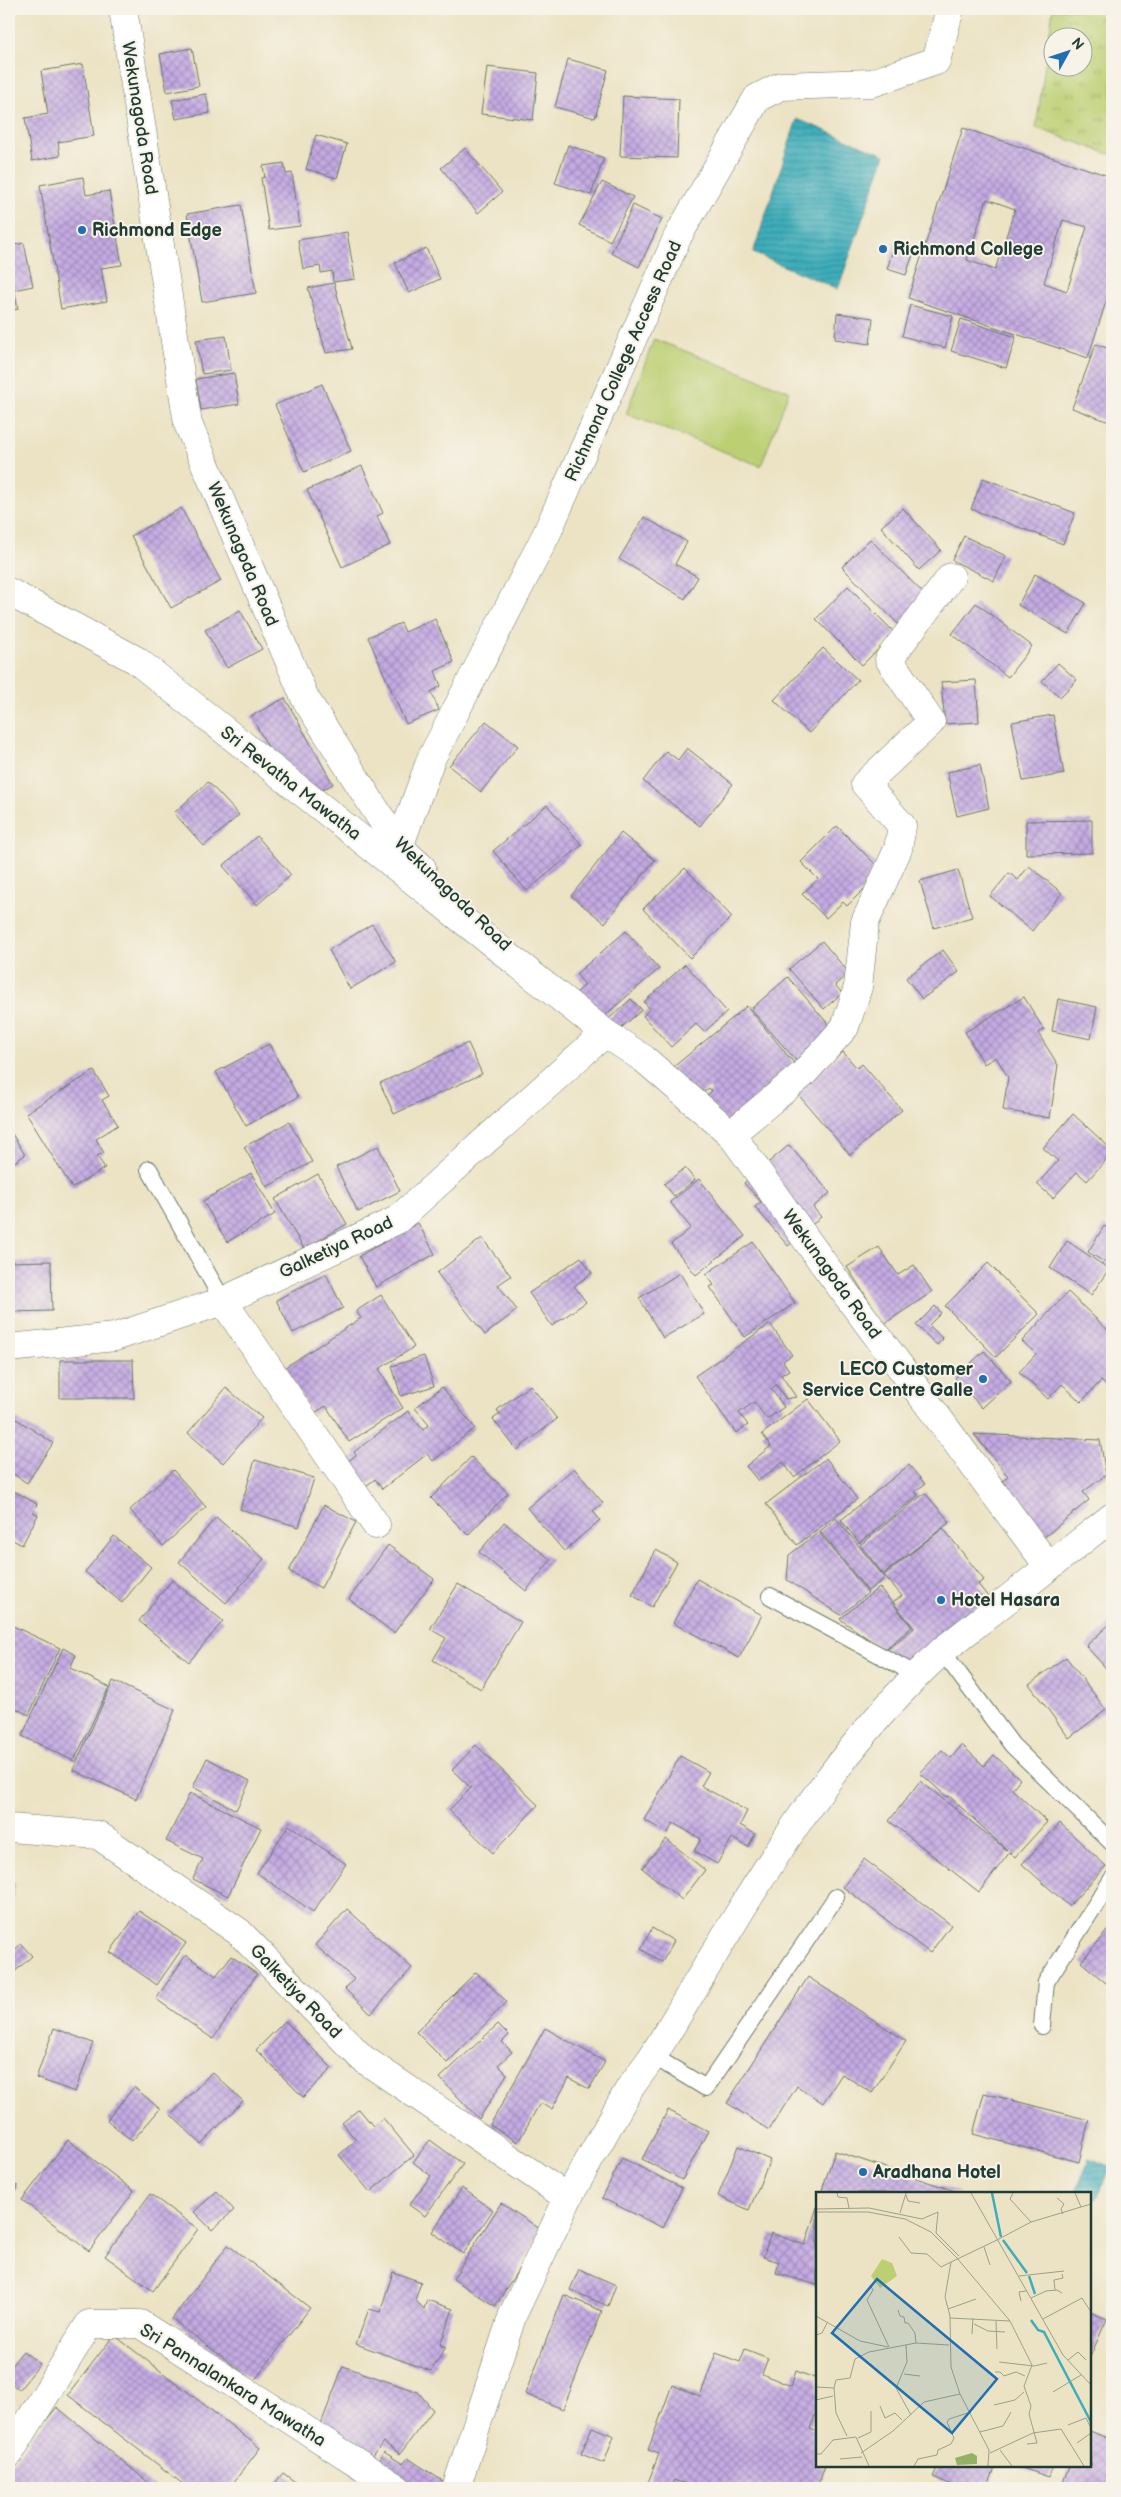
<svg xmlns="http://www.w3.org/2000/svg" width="1121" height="2497" font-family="'Balsamiq Sans',sans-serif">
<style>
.grass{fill:#bccf72;stroke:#6e8653}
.park{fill:url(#park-tufts);stroke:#6e8653;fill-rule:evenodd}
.water{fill:url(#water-rules);stroke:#2e7577}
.building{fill:url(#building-cross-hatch);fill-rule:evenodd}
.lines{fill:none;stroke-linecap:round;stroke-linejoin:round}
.service-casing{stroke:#677766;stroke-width:18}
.minor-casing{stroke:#677766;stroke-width:29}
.tertiary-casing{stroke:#677766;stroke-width:29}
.service{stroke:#fff;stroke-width:16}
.minor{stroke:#fff;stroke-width:28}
.tertiary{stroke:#fff;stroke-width:28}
.poi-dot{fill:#1f6fb2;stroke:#f7f3e8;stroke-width:2}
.labels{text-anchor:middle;stroke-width:4;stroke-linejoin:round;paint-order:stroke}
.street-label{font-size:18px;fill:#1f3d34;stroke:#f7f3e8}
.poi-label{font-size:18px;font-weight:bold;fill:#1f3d34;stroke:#f7f3e8;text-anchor:start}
.inset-river{fill:none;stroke:#3dadba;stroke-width:2.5}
.inset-road{fill:none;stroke:#9aa18a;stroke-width:1}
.view{fill:#1f6fb2;fill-opacity:0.15;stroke:#1f6fb2;stroke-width:2.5}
.inset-edge{fill:none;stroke:#1f3d34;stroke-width:2.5}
</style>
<defs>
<pattern id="park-tufts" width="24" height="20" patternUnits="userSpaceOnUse" patternTransform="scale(1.25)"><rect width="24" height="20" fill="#bccf72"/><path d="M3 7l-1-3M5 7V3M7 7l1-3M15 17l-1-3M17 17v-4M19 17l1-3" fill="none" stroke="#98a95e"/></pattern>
<pattern id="water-rules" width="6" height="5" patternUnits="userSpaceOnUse" patternTransform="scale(1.25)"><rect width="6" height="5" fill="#3dadba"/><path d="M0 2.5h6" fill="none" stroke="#338e98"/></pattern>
<pattern id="building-cross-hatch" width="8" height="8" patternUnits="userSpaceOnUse" patternTransform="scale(1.25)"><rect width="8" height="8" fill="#c5aae3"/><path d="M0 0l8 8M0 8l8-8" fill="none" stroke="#9f8cb9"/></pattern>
</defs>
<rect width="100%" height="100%" fill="#f7f3e8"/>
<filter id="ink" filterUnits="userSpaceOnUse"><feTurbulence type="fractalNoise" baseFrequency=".02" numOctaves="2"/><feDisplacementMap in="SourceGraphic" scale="10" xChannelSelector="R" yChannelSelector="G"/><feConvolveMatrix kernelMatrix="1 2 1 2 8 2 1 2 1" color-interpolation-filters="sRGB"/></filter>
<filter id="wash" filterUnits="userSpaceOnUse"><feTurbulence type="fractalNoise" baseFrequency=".0096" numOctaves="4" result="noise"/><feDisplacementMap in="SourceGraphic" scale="20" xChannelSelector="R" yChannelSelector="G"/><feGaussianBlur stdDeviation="1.12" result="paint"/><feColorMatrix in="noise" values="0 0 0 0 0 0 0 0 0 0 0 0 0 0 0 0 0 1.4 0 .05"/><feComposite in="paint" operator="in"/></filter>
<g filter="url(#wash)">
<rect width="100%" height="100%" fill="#ece3c4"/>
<polygon class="grass" points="654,339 789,391 761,466 626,414"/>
<path class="park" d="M1053 9H1112V155L1036 128ZM1054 38H1084V68H1054Z"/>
<g class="water">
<polygon points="797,119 885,155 838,289 753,253"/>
<polygon points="1090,2158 1111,2167 1096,2200 1090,2197 1090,2193 1076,2191"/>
</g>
<g id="blocks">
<g class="building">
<polygon points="192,48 199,86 167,92 160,54"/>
<polygon points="568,59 608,70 595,118 555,107"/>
<polygon points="83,64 94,136 58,142 60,156 32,161 25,118 48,114 41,71"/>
<polygon points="487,67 538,73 533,120 481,114"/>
<polygon points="206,94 210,113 176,119 172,100"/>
<polygon points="623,96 679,99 677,158 620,156"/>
<path d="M963 128 1112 177V283L1088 358 908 298ZM987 199 1015 209 995 270 967 260ZM1063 220 1087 227 1067 291 1044 283Z"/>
<polygon points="316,135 347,144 337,178 306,169"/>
<polygon points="568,145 604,158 591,195 555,183"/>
<polygon points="465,148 502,192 478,213 441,168"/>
<polygon points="284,163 286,174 292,173 300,226 269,230 261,178 265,177 263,166"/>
<polygon points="83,177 86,195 109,191 122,265 101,268 107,301 61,309 40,185"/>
<polygon points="602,182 633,197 610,241 579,225"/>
<polygon points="241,205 256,293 202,302 187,214"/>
<polygon points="633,205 662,219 639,267 611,253"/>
<polygon points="347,232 355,279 333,282 332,271 321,273 320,266 303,269 298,240"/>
<polygon points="896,241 915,248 906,275 887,269"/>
<polygon points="24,243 33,286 14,290 18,309 9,311 9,246"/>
<polygon points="426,248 440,279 409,293 395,263"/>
<polygon points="334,283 352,349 326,353 308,288"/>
<polygon points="910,305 953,316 945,348 902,336"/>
<polygon points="837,313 873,318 870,344 835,339"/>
<polygon points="961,319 1016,337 1006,368 951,351"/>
<polygon points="226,336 231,370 202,374 196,340"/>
<polygon points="1096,344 1112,350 1112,423 1072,408"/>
<polygon points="234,373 239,404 201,410 196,379"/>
<polygon points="322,384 351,451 304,472 275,405"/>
<polygon points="362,466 383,513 377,516 390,545 342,567 307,490"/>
<polygon points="983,478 1075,513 1063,544 971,509"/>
<polygon points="181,508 221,581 171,608 131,536"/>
<polygon points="903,508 941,550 919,570 881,527"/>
<polygon points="644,517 687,542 675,564 698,577 685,599 619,559"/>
<polygon points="964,536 1006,556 994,581 952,560"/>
<polygon points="870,539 928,598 900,626 842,567"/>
<polygon points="1035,574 1086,603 1068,634 1018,605"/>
<polygon points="848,586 895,633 862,665 816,619"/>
<polygon points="976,603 1032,646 1008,677 952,634"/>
<polygon points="240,610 262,649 227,668 205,630"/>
<polygon points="435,619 454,662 435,671 441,686 431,692 439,710 406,724 368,637 401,623 405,632"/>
<polygon points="823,648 858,680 809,733 774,700"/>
<polygon points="1058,663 1077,680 1060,697 1042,681"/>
<polygon points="976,680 979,722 945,724 941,682"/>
<polygon points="285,698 333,784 299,803 251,716"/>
<polygon points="1053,715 1064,774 1023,781 1012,722"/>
<polygon points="486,721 518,746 481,792 449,766"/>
<polygon points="687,748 733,784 700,826 643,781 666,751 678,760"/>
<polygon points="980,765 989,808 957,816 947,772"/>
<polygon points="208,782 239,815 204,846 174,813"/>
<polygon points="547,805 582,845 527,891 493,851"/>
<polygon points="1092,820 1092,853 1026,854 1026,821"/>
<polygon points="837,826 882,871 847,906 843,902 826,918 802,894 818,879 801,862"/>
<polygon points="621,833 655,860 605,923 571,896"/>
<polygon points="257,836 291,875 257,905 223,866"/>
<polygon points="1029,866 1062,893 1032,931 990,896 1009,873 1018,880"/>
<polygon points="685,868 732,917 690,958 643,909"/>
<polygon points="958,870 972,917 934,928 920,881"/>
<polygon points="372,924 396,962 350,989 329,950"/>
<polygon points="626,931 659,969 598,1021 575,994 585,985 576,974"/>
<polygon points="822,941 849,973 835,985 842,993 824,1009 789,969"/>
<polygon points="943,950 959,972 922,999 906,978"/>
<polygon points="685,964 727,1012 704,1032 696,1024 671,1047 643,1016 650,1009 644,1002"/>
<polygon points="788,977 835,1032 798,1063 751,1009"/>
<polygon points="1024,997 1044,1030 1038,1033 1058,1065 1050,1118 1003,1110 1008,1077 996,1057 984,1064 965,1032"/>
<polygon points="631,999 642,1010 604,1042 595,1031"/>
<polygon points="1058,999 1097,1007 1091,1039 1052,1031"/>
<polygon points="747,1006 803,1074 718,1139 692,1107 712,1091 709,1088 683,1109 659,1079"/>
<polygon points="468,1043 482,1074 394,1114 380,1083"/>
<polygon points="269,1044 298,1097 246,1126 216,1072"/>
<polygon points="843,1052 857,1068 862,1064 902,1110 850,1155 796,1092"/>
<polygon points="94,1071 109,1096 102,1100 118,1125 96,1139 104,1153 97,1156 105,1168 72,1188 26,1113"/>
<polygon points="1073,1114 1112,1150 1112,1153 1087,1181 1077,1172 1053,1198 1037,1184 1058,1161 1043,1148"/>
<polygon points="289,1122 312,1162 267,1187 244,1147"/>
<polygon points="9,1129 25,1155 9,1166"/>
<polygon points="789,1145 830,1193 813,1207 821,1217 788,1246 755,1207 761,1202 744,1183"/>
<polygon points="378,1146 400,1191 358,1212 336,1167"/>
<polygon points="685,1168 695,1180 674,1196 664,1184"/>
<polygon points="251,1173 275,1214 227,1242 203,1201"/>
<polygon points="318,1174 347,1224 304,1249 275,1199"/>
<polygon points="699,1179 745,1236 696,1275 671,1244 691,1228 670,1202"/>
<polygon points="418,1223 435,1254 376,1287 359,1256"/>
<polygon points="1104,1226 1112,1231 1112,1267 1088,1252"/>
<polygon points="482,1238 511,1276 498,1285 517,1310 485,1335 437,1273"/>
<polygon points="1067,1241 1109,1269 1091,1295 1050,1268"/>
<polygon points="753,1242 795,1303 745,1337 710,1287 714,1285 706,1274"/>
<polygon points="879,1247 898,1275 914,1265 932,1292 884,1324 847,1267"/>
<polygon points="581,1257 592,1273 574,1286 586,1302 552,1326 529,1293"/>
<polygon points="51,1261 52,1311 9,1312 9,1262"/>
<polygon points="988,1263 1039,1314 996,1357 945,1306"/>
<polygon points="680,1273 704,1314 663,1338 639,1298"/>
<polygon points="326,1274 343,1308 293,1333 276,1300"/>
<polygon points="1068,1292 1112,1334 1112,1349 1108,1353 1112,1357 1112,1391 1101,1381 1081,1402 1062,1384 1048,1399 1019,1372 1036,1354 1022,1341"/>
<polygon points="381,1295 414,1347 379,1369 403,1408 349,1442 326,1406 313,1414 284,1368 361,1318 356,1311"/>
<polygon points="935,1306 941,1313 929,1325 943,1339 937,1345 916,1325"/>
<polygon points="770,1324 792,1355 783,1361 789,1370 781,1375 796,1397 786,1399 776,1385 771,1389 784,1407 767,1419 754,1402 739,1413 748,1425 736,1433 695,1376"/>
<polygon points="984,1351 1011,1381 982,1408 955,1378"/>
<polygon points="424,1356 434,1386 401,1396 392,1366"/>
<polygon points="60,1360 133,1360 134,1398 60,1398"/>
<polygon points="530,1385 557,1419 517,1450 493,1419 500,1414 497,1410"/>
<polygon points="442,1387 475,1428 433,1461 427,1454 382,1489 375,1479 366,1486 347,1462 356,1455 354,1452 408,1411 423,1430 429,1425 415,1408"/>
<polygon points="226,1388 262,1418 223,1463 188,1433"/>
<polygon points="808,1399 840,1441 794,1477 783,1462 758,1481 746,1466 771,1446 762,1434"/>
<polygon points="9,1414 53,1443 27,1483 9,1471"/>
<polygon points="974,1434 1100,1440 1106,1475 1083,1492 1089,1500 1041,1540 997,1487 1008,1476"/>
<polygon points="471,1457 508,1493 468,1535 431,1498"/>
<polygon points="826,1458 857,1499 797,1545 766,1504"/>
<polygon points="255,1460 314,1478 299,1527 240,1509"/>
<polygon points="909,1465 925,1484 915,1491 918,1496 859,1543 841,1520"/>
<polygon points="574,1468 603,1503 593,1511 600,1520 564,1551 527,1508"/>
<polygon points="173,1470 206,1507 163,1546 130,1510"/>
<polygon points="9,1488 37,1504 33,1512 38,1515 22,1545 9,1538"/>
<polygon points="925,1493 950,1522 883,1574 860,1545"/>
<polygon points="324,1505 356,1522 321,1588 289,1571"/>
<polygon points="216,1517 264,1559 226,1603 179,1562"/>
<polygon points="836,1518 885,1578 868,1591 820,1531"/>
<polygon points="504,1522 551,1560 526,1591 479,1552"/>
<polygon points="943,1528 984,1580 978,1584 988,1597 934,1640 902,1672 885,1651 914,1628 893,1602 902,1596 884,1575"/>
<polygon points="819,1532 868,1593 841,1615 787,1580 789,1555"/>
<polygon points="114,1536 151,1567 122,1603 85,1572"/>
<polygon points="388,1545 434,1579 394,1633 349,1599"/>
<polygon points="656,1550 677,1562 652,1607 632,1595"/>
<polygon points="697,1579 762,1615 739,1658 673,1623"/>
<polygon points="172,1580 223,1621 189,1662 139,1621"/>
<polygon points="458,1584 521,1622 481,1689 433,1660 446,1638 430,1629"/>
<polygon points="879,1587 912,1627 884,1650 840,1619"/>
<polygon points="1112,1622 1112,1675 1086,1646"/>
<polygon points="13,1626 60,1648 29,1715 9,1705 9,1635"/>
<polygon points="63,1648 76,1655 70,1668 109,1687 74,1761 22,1736"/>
<polygon points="1066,1657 1106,1710 1069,1738 1029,1684"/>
<polygon points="113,1681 175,1710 136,1799 73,1770"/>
<polygon points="476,1745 538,1805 493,1853 449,1810 471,1788 452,1770"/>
<polygon points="962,1745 984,1766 994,1755 1020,1779 1012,1789 1047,1822 1015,1857 1010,1852 979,1892 889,1821 920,1781 1007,1850 949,1796 947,1797 920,1773 942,1750 951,1758"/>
<polygon points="680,1756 709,1772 701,1786 747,1811 740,1825 755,1834 748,1847 732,1838 717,1864 694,1851 701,1839 673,1823 668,1833 644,1820"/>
<polygon points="207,1758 250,1781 236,1810 193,1787"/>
<polygon points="190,1793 261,1828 228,1896 193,1879 203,1859 166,1841"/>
<polygon points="1060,1823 1106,1866 1069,1906 1022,1864"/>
<polygon points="289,1825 346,1864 313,1912 257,1873"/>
<polygon points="666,1839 705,1870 682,1900 642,1868"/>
<polygon points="864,1859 951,1925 930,1953 843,1887"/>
<polygon points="9,1881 15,1884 12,1907 9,1906"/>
<polygon points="347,1909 412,1968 371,2014 345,1989 354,1979 315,1945"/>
<polygon points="139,1911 186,1943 157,1985 110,1952"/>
<polygon points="1112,1925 1112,1976 1106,1983 1081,1962"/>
<polygon points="652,1928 674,1941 662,1962 641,1949"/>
<polygon points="21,1944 32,1956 9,1977 9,1955"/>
<polygon points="186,1955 216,1976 231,1956 257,1974 213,2039 156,1999"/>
<polygon points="476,1972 507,2002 447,2063 416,2032"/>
<polygon points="808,1977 906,2041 872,2093 842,2074 823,2103 797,2086 769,2130 727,2103"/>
<polygon points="285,2021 332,2068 303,2097 256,2050"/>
<polygon points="498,2024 509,2035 502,2042 512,2052 498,2065 507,2074 479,2119 440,2078"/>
<polygon points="54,2028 93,2043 75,2092 36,2078"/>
<polygon points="545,2028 605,2062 589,2089 569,2078 552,2109 540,2103 518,2142 490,2125"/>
<polygon points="212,2072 243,2101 201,2144 171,2115"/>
<polygon points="134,2087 160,2109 132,2141 107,2120"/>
<polygon points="984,2093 1089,2120 1079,2162 973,2134"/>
<polygon points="359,2109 373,2126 383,2118 414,2155 370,2192 339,2155 356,2140 342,2123"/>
<polygon points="668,2110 708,2131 682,2180 642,2159"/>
<polygon points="68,2140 134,2191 89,2251 22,2200"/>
<polygon points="430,2140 463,2164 425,2216 409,2205 431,2176 413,2162"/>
<polygon points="738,2146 770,2160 749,2210 718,2196"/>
<polygon points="835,2151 961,2193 821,2193"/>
<polygon points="622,2158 682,2188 663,2228 602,2198"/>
<polygon points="9,2182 18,2186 9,2207"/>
<polygon points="462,2188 493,2210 463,2254 432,2232"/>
<polygon points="217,2191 234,2210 212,2230 194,2212"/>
<polygon points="150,2194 198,2229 153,2291 105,2256"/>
<polygon points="501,2203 543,2231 495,2306 453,2279"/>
<polygon points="817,2207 817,2285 776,2273 779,2262 763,2257 771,2233 805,2245"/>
<polygon points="228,2245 310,2308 254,2381 172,2319"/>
<polygon points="579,2269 616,2285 608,2306 570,2290"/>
<polygon points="393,2272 421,2282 415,2300 424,2309 427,2300 453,2309 440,2345 446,2347 431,2371 356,2344 369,2309 380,2312"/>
<polygon points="564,2295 602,2311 563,2409 525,2394"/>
<polygon points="1090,2312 1107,2319 1090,2357"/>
<polygon points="114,2335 260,2448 229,2488 188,2488 68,2395"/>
<polygon points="745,2349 768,2358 762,2374 791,2386 796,2371 817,2379 817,2410 810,2429 817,2432 817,2466 825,2466 817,2488 683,2488 685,2484 674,2480 670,2488 646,2488 659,2454 648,2450 672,2385 700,2396 716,2353 740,2362"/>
<polygon points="23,2351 40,2364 19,2390 9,2381 9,2368"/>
<polygon points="343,2366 418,2392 433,2410 400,2454 383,2442 357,2478 315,2440"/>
<polygon points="57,2407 155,2488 17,2488 9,2482 9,2466"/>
<polygon points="592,2427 614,2436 604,2463 581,2454"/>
<polygon points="1090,2431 1112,2440 1112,2488 1061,2488 1069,2466 1090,2466"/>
<polygon points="384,2452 403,2464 408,2458 453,2488 370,2488 364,2484"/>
<polygon points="938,2466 996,2466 987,2488 959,2488 933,2477"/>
<polygon points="1019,2466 1053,2466 1049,2477 1019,2467"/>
<polygon points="283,2473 303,2488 271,2488"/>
</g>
</g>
</g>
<g filter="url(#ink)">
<use href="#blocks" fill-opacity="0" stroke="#677766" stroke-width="1"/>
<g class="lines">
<g class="service-casing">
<g id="service">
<polyline points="149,1169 223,1301"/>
<polyline points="770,1596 917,1675"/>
<polyline points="942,1651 1012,1745 1112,1843"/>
<polyline points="1042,2026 1046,1982 1112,1879"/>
<polyline points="653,2056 706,2088 836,1897"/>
</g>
</g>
<g class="minor-casing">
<g id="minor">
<polyline points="123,9 188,424 305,698 399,847 422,868"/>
<polyline points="9,592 136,660 605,1033 644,1059 731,1134 823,1263 1049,1567"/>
<polyline points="399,847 431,759 546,535 678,236 757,98 781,86 872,83 936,61 950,9"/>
<polyline points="731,1134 803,1074 845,1027 858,987 865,922 898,849 902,826 865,784 931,722 889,659 951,577"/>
<polyline points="223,1301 376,1525"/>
<polyline points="9,1348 115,1337 223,1301 397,1220 605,1033"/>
<polyline points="9,1828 98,1835 239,1932 362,2058 568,2198"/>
<polyline points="9,2454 89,2324 140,2324 397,2488"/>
</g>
</g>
<g class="tertiary-casing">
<path id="tertiary" d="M456 2488 513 2314 568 2198 629 2089 653 2056C739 1915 819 1764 942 1651L1112 1517"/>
</g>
<use href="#service" class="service"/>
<use href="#minor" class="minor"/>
<use href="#tertiary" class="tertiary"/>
</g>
</g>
<g class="poi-dot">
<circle cx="82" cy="230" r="5"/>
<circle cx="883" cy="249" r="5"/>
<circle cx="983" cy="1379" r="5"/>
<circle cx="941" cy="1600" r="5"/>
<circle cx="863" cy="2172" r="5"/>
</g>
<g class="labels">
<g class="street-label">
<text transform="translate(140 118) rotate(81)" y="6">Wekunagoda Road</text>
<text transform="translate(623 361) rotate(-66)" y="6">Richmond College Access Road</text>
<text transform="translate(243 554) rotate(67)" y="6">Wekunagoda Road</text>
<text transform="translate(291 783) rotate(38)" y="6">Sri Revatha Mawatha</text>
<text transform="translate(453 894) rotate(44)" y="6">Wekunagoda Road</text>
<text transform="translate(336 1247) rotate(-25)" y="6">Galketiya Road</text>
<text transform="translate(832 1274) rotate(54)" y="6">Wekunagoda Road</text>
<text transform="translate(296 1991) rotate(46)" y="6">Galketiya Road</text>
<text transform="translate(233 2385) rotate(32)" y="6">Sri Pannalankara Mawatha</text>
</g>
<g class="poi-label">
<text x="92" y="236">Richmond Edge</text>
<text x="893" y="255">Richmond College</text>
<text x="973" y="1375" text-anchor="end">LECO Customer<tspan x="973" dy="21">Service Centre Galle</tspan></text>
<text x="951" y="1606">Hotel Hasara</text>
<text x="873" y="2178">Aradhana Hotel</text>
</g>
</g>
<g transform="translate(816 2192)">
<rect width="275" height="275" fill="#ece3c4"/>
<path d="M156 261 161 264V272L141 273 139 266Z" fill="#95b264"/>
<path d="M66 67 76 71 81 84 64 96 55 84Z" fill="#bccf72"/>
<path class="inset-river" d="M176 1 185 45M187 48 211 81M213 84 219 102M215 128 222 138 228 140 275 230"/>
<path class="inset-road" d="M21 1 22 5 31 6 33 16M155 1 247 163 275 193M197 1 194 7 215 30M259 1 265 15M90 3 92 9 104 11M241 6 248 12 245 17 247 22M0 17 53 16 106 27 122 20 120 41 143 64M0 20H52L89 27 115 40 141 66 194 129 216 173 208 194 215 214 213 222 221 251 211 252M84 21 90 1M83 45 95 61 111 62 125 75 135 70M181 48 215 30 275 12M168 55 174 73M203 84 248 79M54 93 57 98 51 108 73 155M239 98 238 88 247 86 246 82M215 106 230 99 241 98 246 101M205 109 203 100 210 99M132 117 160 107M82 118 84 124 88 125 89 131H92L99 141 100 151M0 124 44 149 72 155M134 126 194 129M227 127 266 106 275 120M180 129 181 157M158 132 172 139 189 140M156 142 157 126M0 143 6 141 11 131M90 153 91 170 80 196 95 223M252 168 262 160 270 168M183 170 218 174 231 171M179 180H184L188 184 200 180 209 184M88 182 104 184M0 195 18 196M237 200 265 183M0 208 17 204M178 213 199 208 208 200M64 214 69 226 79 221 86 228M252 233 270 226 275 236M164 240 187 234 195 220M31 244 20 221 18 196 20 188 34 186 39 167 53 160 100 151 133 153M42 246 55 240V219M261 251 275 241M184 258 196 274M45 261 77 239 108 210 144 202M174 261 217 241 245 237 268 274M0 262H5L17 248 40 245 53 274M24 267 46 265M98 274 102 267 121 263 122 258 135 252 138 246 131 230 133 227 155 220M172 274 173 258 144 202 135 175 134 124 129 105 135 70 181 48"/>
<path class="view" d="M61 87 181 187 136 241 16 141Z"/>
<rect width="275" height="275" class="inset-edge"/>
</g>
<rect width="1121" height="2497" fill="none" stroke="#f7f3e8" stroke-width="30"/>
<g transform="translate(1068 52) rotate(50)"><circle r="24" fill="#f7f3e8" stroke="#a1aaa0"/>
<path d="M0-4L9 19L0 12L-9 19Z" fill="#1f6fb2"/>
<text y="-8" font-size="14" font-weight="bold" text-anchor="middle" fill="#1f3d34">N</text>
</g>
</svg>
